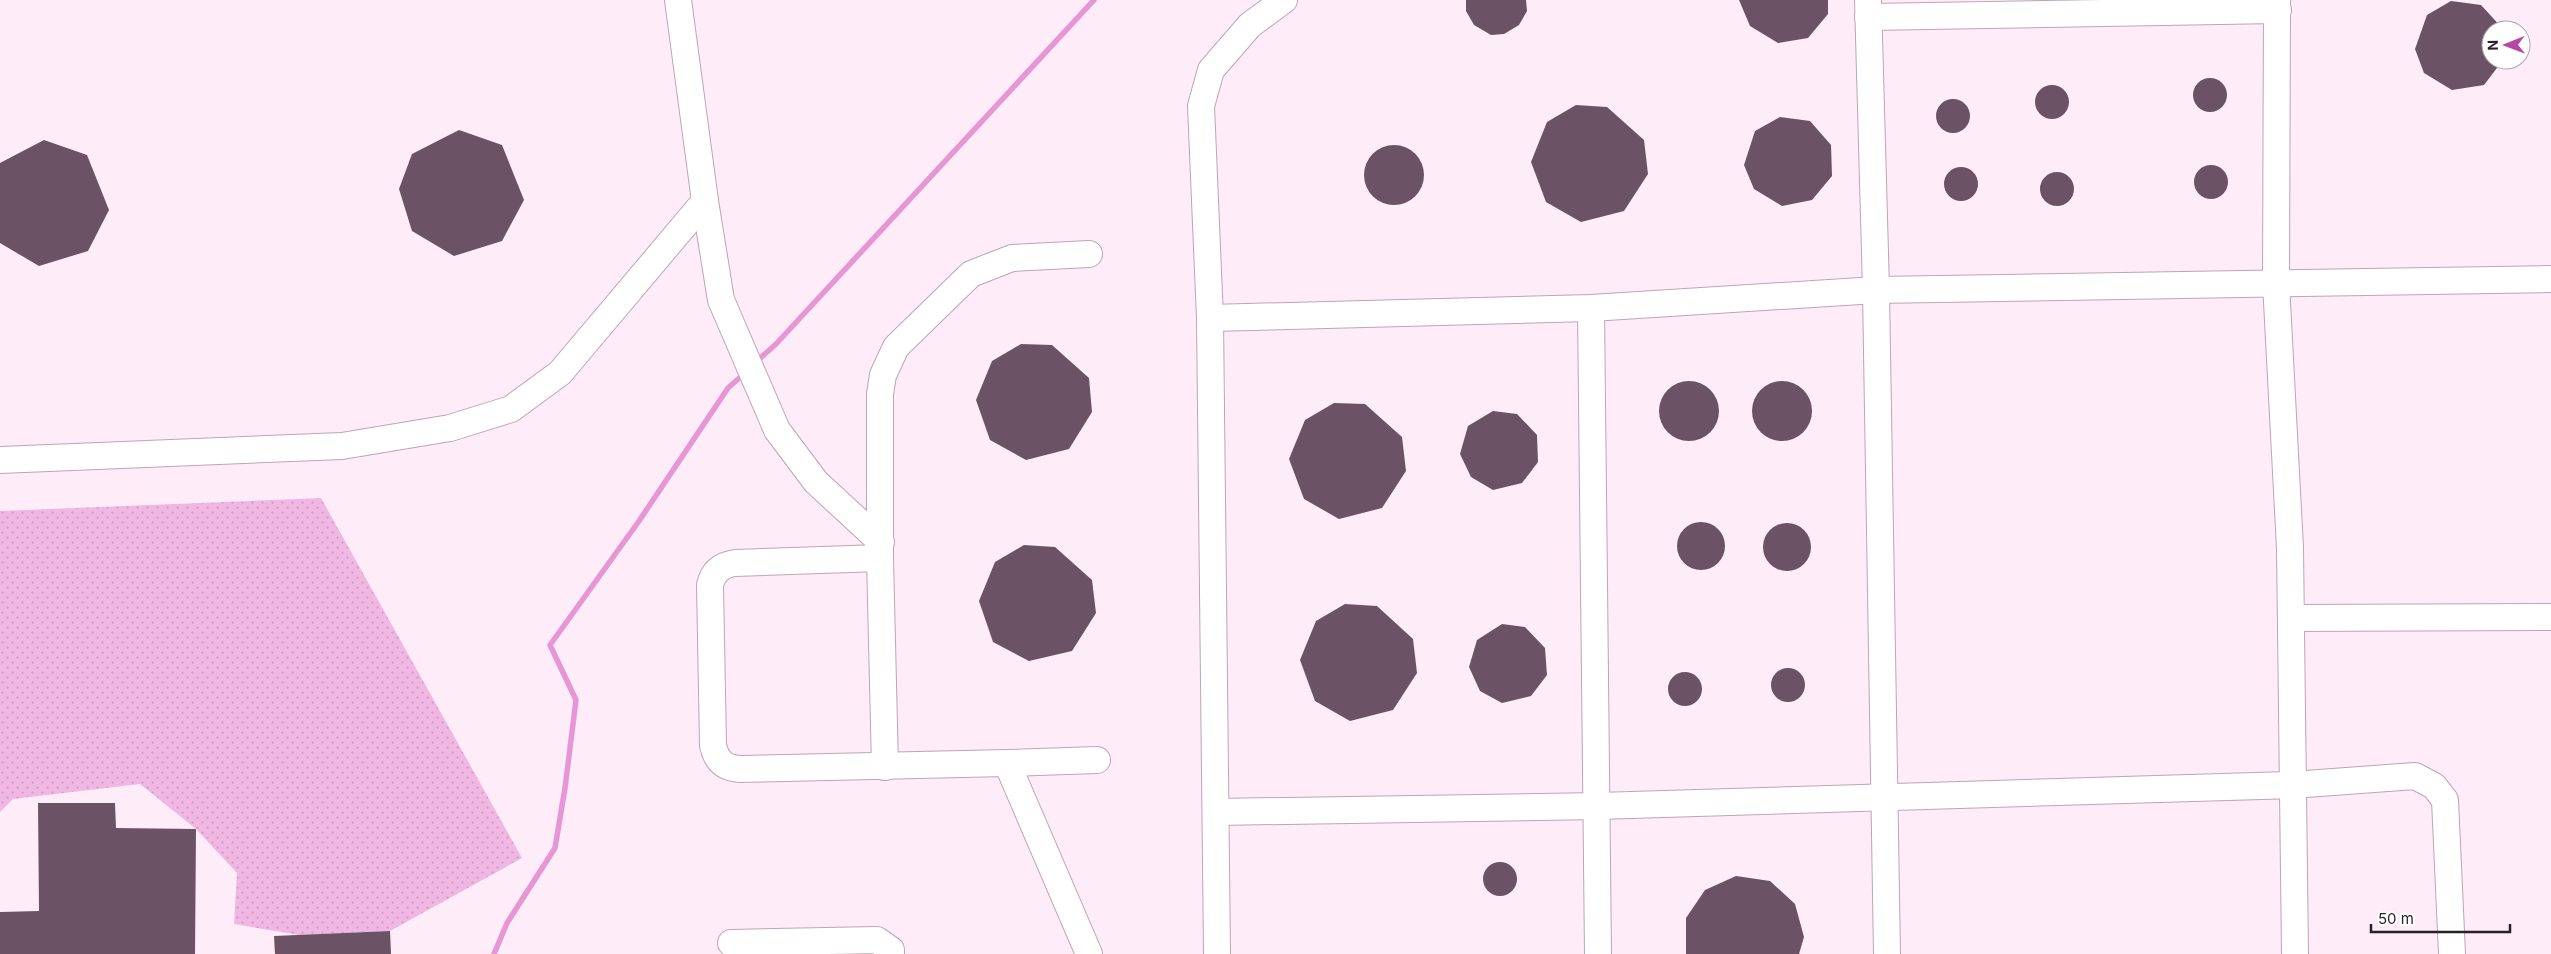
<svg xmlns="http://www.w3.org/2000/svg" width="2551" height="954" font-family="Inter,sans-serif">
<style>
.grass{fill:url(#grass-dots)}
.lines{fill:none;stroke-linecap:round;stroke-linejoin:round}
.stream{stroke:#e796d5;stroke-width:5.5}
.building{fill:#6b5265}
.minor-casing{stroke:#bfa3b8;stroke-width:28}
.minor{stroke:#fff;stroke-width:26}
</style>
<defs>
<pattern id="grass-dots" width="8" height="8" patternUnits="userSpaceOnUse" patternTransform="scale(1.25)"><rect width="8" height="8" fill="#f1b7e3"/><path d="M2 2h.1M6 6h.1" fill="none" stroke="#cf9dc3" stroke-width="1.8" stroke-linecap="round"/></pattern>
</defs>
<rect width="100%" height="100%" fill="#feecf9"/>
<polygon class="grass" points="321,498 522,858 390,931 299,935 234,924 237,873 196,829 140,784 13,799 0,812 0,511"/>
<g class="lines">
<g class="stream">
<polyline points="756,362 776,344 1094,0"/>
<polyline points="494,954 507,923 555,848 565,788 576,700 550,645 639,521 728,388 746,372"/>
</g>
</g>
<g class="building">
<polygon points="1466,0 1526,0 1527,11 1519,25 1504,34 1491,35 1474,25 1466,11"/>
<polygon points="1739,0 1828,0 1828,14 1808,38 1778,43 1750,26"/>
<polygon points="2451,1 2481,5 2504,30 2491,30 2491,60 2503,60 2484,85 2452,90 2424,73 2415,49 2427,15"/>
<circle cx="2210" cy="95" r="17"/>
<circle cx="2052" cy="102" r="17"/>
<circle cx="1953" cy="116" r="17"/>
<polygon points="1576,105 1607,107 1644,140 1648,174 1624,211 1581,222 1546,202 1531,162 1547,122"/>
<polygon points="1780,117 1810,121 1831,145 1832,176 1812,200 1782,206 1754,189 1744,165 1755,131"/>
<polygon points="459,130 502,145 524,200 502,241 454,256 412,231 399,189 412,154"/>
<polygon points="44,140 87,155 109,210 88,251 39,266 0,243 0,163"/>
<circle cx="1394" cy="175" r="30"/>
<circle cx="2211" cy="182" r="17"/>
<circle cx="1961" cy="184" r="17"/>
<circle cx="2057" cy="189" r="17"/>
<polygon points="1021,344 1052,345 1089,378 1092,412 1069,449 1026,460 990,440 976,400 992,361"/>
<circle cx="1689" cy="411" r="30"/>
<circle cx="1782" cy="411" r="30"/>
<polygon points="1334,403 1365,404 1402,437 1406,471 1382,508 1339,519 1304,499 1289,459 1305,420"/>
<polygon points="1493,411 1517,414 1537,435 1538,462 1522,483 1493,490 1471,477 1460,454 1468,426"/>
<circle cx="1701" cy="546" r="24"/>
<circle cx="1787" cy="547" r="24"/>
<polygon points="1024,545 1055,547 1092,580 1096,613 1072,651 1029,661 993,642 979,601 995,562"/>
<polygon points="1345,604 1377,606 1413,639 1417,673 1393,710 1350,721 1315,701 1300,660 1316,621"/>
<polygon points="1502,624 1525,627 1545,648 1547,675 1531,696 1502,703 1480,691 1469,667 1477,640"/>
<circle cx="1788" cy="685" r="17"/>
<circle cx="1685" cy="689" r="17"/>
<polygon points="38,803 115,803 116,828 196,829 195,954 0,954 0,912 39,911"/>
<circle cx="1500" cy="879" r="17"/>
<polygon points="1736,876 1770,881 1795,904 1804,937 1799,954 1686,954 1686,918 1705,890"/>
<polygon points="390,931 391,954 275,954 274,936"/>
</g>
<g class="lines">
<g class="minor-casing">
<g id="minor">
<polyline points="1868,0 1876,290 1887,954"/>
<polyline points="2277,0 2276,283 2290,548 2295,954"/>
<polyline points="1868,17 2278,10"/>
<polyline points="705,201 721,300 777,430 816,482 881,542"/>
<polyline points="1591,308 1598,954"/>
<polyline points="1210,318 1591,308 1876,290 2551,279"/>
<polyline points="0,460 342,446 450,428 511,409 560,373 705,201 678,0"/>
<path d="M880 558 735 563C721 565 713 572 710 585L713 745C716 760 724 768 740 769L1007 763 1089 954"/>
<polyline points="2291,618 2551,617"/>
<polyline points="1007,763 1097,760"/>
<polyline points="885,767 880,558 880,394 883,375 896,347 971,274 1012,258 1089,254"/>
<polyline points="1216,812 1598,806 2292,785 2415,776 2434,786 2445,800 2452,954"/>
<polyline points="731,943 877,940 891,950 891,954"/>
<polyline points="1217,954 1210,318 1201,106 1211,70 1250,25 1284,0"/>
</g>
</g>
<use href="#minor" class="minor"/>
</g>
<g transform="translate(2506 45) rotate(269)"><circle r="24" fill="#ffffff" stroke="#aaa5a9"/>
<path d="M0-4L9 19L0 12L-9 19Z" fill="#b747a4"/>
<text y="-8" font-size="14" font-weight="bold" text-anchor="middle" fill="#2a1f27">N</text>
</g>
<path d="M2371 924v8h139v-8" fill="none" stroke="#2a1f27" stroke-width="2.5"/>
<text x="2378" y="924" font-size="15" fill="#2a1f27" stroke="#ffffff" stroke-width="4" paint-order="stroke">50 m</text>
</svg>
